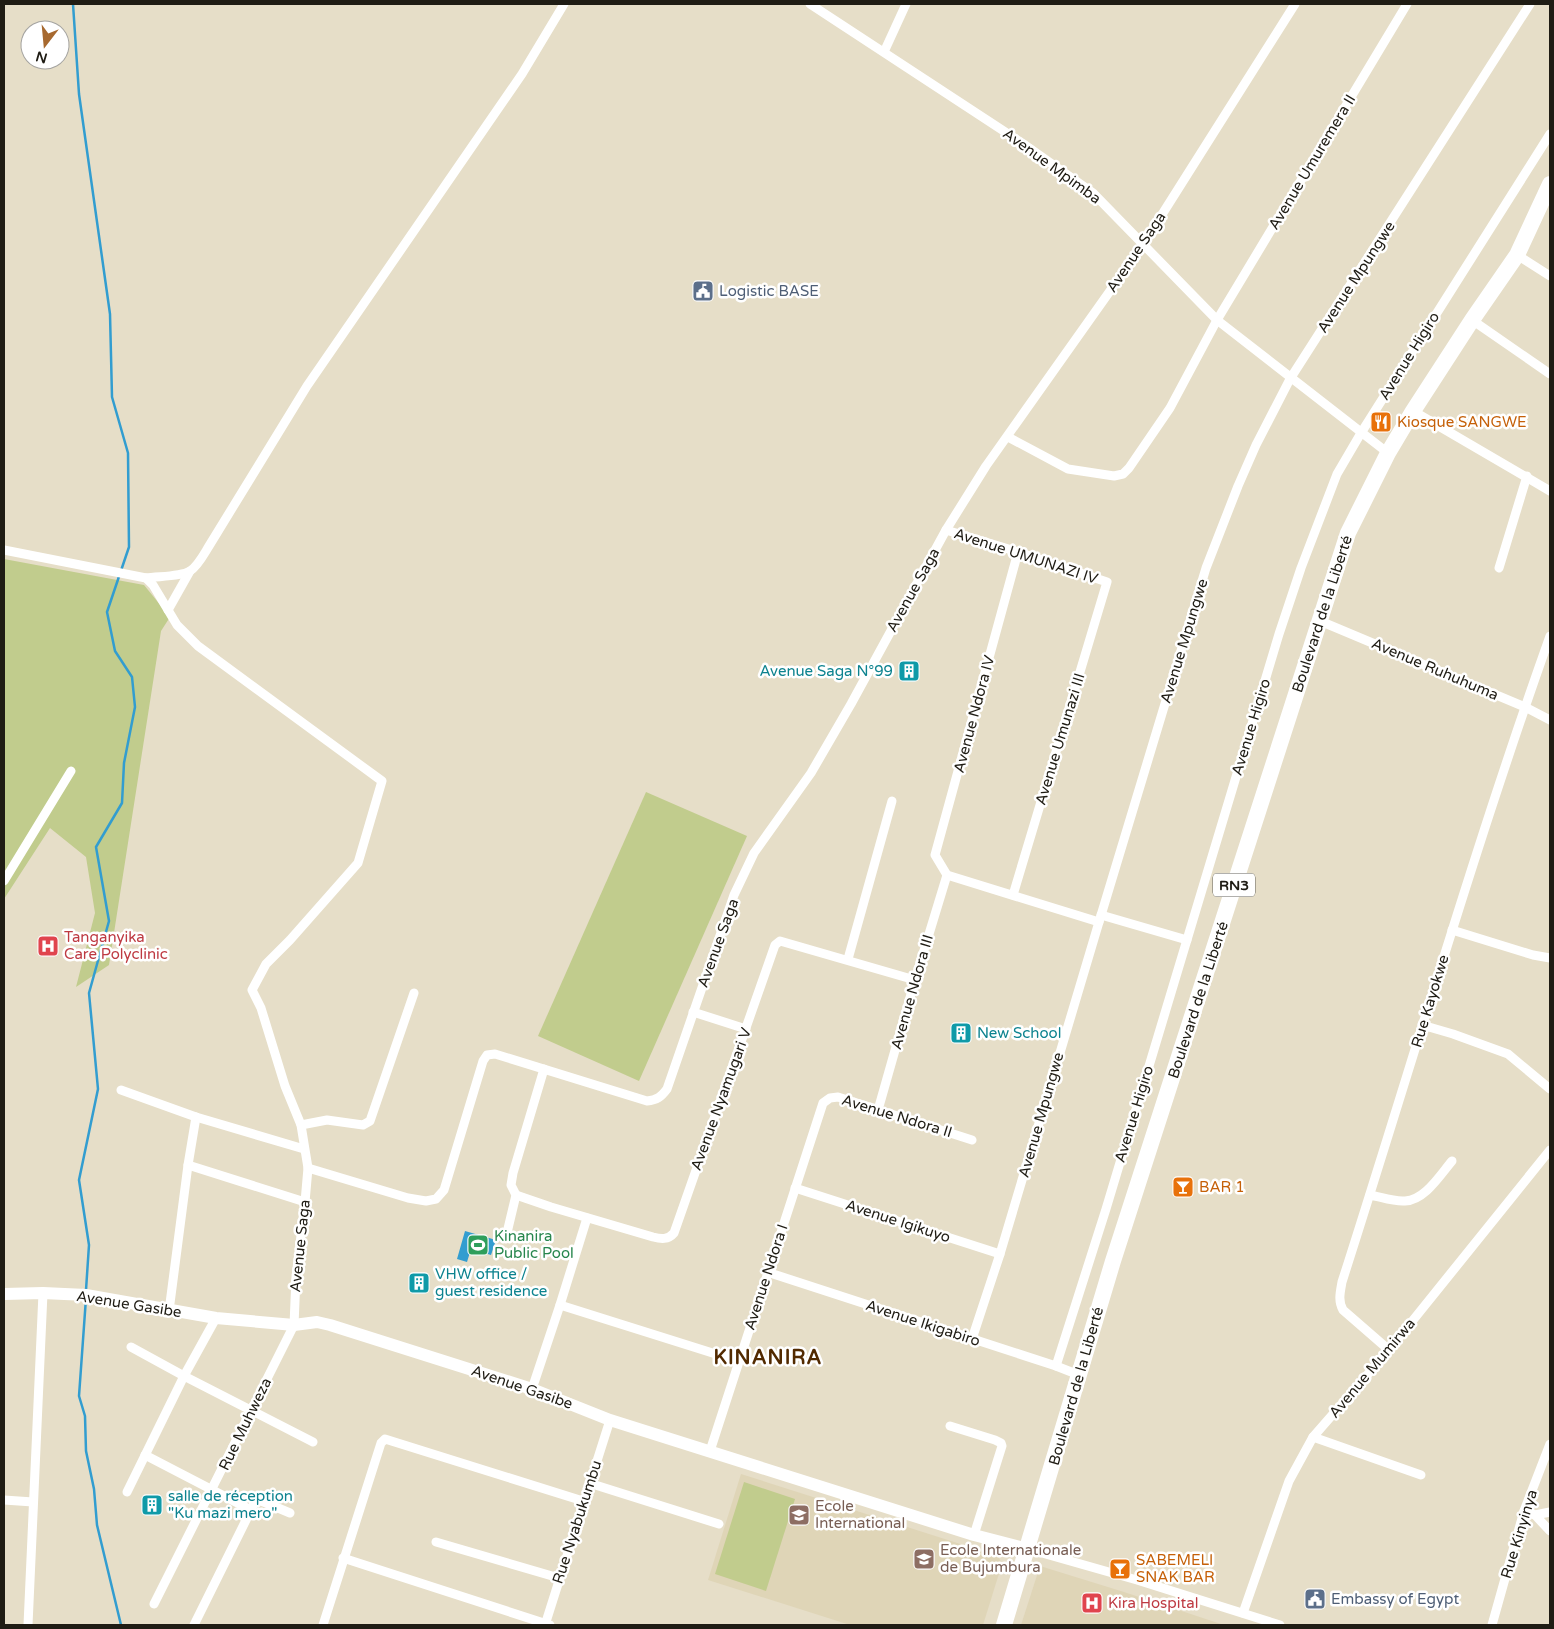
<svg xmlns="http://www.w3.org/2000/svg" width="1554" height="1629" font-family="'Varela Round',sans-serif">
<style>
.built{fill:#dfd5b7}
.green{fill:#c1cc8d}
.water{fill:#329dd0}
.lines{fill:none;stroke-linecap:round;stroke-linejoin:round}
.stream{stroke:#329dd0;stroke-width:2.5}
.street{stroke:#fff;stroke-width:9}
.secondary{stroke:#fff;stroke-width:12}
.highway{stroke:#fff;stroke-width:16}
.labels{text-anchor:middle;stroke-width:5;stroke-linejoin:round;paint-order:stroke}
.shield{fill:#fff;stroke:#62605a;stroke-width:1}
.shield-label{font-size:14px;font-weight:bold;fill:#1f1c14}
.street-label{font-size:15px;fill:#1f1c14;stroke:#fff}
.service-label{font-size:15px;fill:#4e5e75;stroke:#fff;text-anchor:start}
.food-label{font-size:15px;fill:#c56008;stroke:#fff;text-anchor:start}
.culture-label{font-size:15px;fill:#0d838f;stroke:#fff;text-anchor:start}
.health-label{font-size:15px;fill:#be3a42;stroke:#fff;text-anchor:start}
.leisure-label{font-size:15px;fill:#27864d;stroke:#fff;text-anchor:start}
.education-label{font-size:15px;fill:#785e54;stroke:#fff;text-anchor:start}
.district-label{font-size:20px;font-weight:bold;letter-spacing:1px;fill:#522a00;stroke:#fff}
</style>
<rect width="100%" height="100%" fill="#e6dec8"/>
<g class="built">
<polygon points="741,1474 998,1556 1002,1564 983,1625 850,1625 708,1580"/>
<polygon points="1040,1566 1124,1592 1224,1625 1021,1625"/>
</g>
<g class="green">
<polygon points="4,559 144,585 170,617 161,631 109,965 76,987 95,913 86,857 50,828 4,899"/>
<polygon points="646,792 747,836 639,1081 538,1036"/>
<polygon points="744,1482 795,1499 766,1591 715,1574"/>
</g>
<polygon class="water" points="465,1231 496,1240 491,1255 471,1249 467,1262 457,1259"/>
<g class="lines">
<g class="stream">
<polyline points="73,4 79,94 110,314 112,397 128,453 129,547 107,612 115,651 132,677 135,707 124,763 122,803 96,847 109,921 89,993 98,1089 79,1180 89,1245 86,1290"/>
<polyline points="86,1298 79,1396 85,1416 86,1451 94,1489 97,1525 121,1625"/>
</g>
<g class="street">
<polyline points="810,4 1022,143 1093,193 1217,320 1388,453"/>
<polyline points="884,52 906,4"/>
<polyline points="1517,255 1550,276"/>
<polyline points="1472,320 1550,374"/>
<polyline points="1413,411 1550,491"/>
<polyline points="1008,437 1068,469 1114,476 1123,474 1129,468 1170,408 1217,320 1407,4"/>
<polyline points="946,530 1018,552 1107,582 1013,895"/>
<polyline points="4,550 146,578 153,585 177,625 198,646 382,781 358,863 290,940 266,964 252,990 261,1008 285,1086 301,1125 308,1168 305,1202 296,1277 294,1325 154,1604"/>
<polyline points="1499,568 1527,476"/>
<path d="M146 578C158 576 180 577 190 571 198 566 204 554 209 546L307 386 522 74 564 4"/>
<polyline points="168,610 190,571"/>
<polyline points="1320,621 1525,707 1550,720"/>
<polyline points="947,875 935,855 1018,552"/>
<polyline points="947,875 1099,922"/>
<polyline points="4,881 71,771"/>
<polyline points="1101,915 1187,940"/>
<polyline points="1452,930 1533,955 1550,958"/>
<polyline points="848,959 892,801"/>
<polyline points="693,1012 746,1029"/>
<polyline points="1422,1025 1453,1034 1508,1054 1550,1089"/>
<polyline points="121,1090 196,1117 304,1149"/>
<polyline points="878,1110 915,980 947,875"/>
<polyline points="301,1125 327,1120 363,1125 370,1121 414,993"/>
<polyline points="188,1165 305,1202"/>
<path d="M308 1168 408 1198 426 1201 436 1199 444 1190 483 1061 487 1055 495 1054 647 1101C657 1100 661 1097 667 1089L734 895 754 853 811 773 851 704 946 530 986 466 1144 243 1295 4"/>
<polyline points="795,1188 1000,1254"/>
<path d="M516 1195 551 1207 653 1237C661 1239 668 1240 674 1233L775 945 780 941 915 980"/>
<path d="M1370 1195C1381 1197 1394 1202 1405 1201 1425 1200 1440 1175 1452 1161"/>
<polyline points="506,1237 516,1195 511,1185 513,1173 544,1069"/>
<polyline points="767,1272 1056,1366 1079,1375"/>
<polyline points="560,1305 738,1361"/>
<polyline points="169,1311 188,1165 196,1117"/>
<polyline points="972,1339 1000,1254 1099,922 1206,568 1238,486 1256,445 1290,379 1530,4"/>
<polyline points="131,1347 184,1376 313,1442"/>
<path d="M1389 1350 1343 1310C1338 1301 1340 1293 1342 1282 1411 1067 1474 849 1550 636"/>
<polyline points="1056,1366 1106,1209 1279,634 1301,568 1337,474 1361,433 1550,134"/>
<polyline points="532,1389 560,1305 587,1218"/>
<polyline points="950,1426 995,1440 1001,1443 1002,1446 974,1535"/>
<polyline points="1313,1437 1421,1475"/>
<polyline points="710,1451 823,1103 830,1098 838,1097 972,1140"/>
<polyline points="145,1455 251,1510 194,1625"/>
<polyline points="589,1483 719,1524"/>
<polyline points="127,1492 184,1376 216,1318"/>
<polyline points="4,1500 33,1502"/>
<polyline points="251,1510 255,1501 259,1500 290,1513"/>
<polyline points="1524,1511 1535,1515 1550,1531"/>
<polyline points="1535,1515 1550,1512"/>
<polyline points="436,1542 559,1578"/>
<polyline points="1028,1549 1137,1580 1280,1625"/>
<polyline points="343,1558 550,1625"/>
<polyline points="1243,1613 1289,1481 1313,1437 1389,1350 1550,1150"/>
<polyline points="28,1625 43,1293"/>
<polyline points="323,1625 381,1443 385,1439 583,1501"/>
<polyline points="545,1625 610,1420"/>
<polyline points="1492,1625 1524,1511 1550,1444"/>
</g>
<polyline class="secondary" points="4,1294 43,1293 86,1295 216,1318 294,1325 317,1322 330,1325 532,1389 610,1420 974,1535 1028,1549"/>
<polyline class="highway" points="1004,1625 1113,1261 1348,533 1388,453 1413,411 1472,320 1517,255 1550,184"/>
</g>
<defs>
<g id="civic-square" transform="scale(1.125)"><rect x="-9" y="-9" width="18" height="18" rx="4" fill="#5c6f8a" stroke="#fff"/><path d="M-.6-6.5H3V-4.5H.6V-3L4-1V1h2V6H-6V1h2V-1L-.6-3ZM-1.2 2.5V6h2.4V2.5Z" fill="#fff"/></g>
<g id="restaurant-square" transform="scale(1.125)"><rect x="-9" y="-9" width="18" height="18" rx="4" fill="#e8710a" stroke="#fff"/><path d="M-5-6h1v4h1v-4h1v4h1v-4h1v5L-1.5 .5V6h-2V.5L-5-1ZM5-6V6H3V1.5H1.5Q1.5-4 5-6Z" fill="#fff"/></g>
<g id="building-square" transform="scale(1.125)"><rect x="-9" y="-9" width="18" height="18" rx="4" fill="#0f9aa8" stroke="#fff"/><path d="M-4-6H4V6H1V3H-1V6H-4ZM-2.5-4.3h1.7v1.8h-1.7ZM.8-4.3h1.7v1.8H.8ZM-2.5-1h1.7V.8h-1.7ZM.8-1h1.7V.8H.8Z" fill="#fff"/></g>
<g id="hospital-square" transform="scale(1.125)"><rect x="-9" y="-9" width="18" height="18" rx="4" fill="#e0444e" stroke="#fff"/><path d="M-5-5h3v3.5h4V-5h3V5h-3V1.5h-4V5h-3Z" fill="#fff"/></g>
<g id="bar-square" transform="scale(1.125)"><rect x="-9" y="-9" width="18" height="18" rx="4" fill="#e8710a" stroke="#fff"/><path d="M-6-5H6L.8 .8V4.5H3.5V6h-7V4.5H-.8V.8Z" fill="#fff"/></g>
<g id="stadium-square" transform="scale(1.125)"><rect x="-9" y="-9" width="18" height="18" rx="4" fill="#2e9e5b" stroke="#fff"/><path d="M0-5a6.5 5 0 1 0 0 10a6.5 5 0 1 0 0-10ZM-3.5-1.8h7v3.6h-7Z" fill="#fff"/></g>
<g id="school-square" transform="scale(1.125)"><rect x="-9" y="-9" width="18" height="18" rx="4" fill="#8d6e63" stroke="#fff"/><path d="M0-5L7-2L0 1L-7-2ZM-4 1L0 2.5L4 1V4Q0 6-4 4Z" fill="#fff"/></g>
</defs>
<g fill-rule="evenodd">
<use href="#civic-square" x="703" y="291"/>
<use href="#restaurant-square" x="1381" y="422"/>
<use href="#building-square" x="909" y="671"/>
<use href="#hospital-square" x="48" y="946"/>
<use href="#building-square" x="961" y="1033"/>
<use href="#bar-square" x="1183" y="1187"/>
<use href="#stadium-square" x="478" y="1245"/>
<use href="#building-square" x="419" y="1283"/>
<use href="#building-square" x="152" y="1505"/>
<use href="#school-square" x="799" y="1515"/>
<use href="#school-square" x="924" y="1559"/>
<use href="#bar-square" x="1120" y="1569"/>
<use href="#civic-square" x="1315" y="1599"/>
<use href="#hospital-square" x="1092" y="1603"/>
</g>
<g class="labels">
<rect class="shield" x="1213" y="873.5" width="42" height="23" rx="4"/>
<g class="shield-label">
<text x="1234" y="890">RN3</text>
</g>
<g class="street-label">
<text transform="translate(1312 162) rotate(-59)" y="5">Avenue Umuremera II</text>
<text transform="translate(1052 166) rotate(36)" y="5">Avenue Mpimba</text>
<text transform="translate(1136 252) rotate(-56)" y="5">Avenue Saga</text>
<text transform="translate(1356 277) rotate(-57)" y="5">Avenue Mpungwe</text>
<text transform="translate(1409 356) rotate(-58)" y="5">Avenue Higiro</text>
<text transform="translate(1026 556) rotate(18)" y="5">Avenue UMUNAZI IV</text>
<text transform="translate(913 590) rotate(-61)" y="5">Avenue Saga</text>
<text transform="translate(1322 614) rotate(-72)" y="5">Boulevard de la Liberté</text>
<text transform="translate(1184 641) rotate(-73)" y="5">Avenue Mpungwe</text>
<text transform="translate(1435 669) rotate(23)" y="5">Avenue Ruhuhuma</text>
<text transform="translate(974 714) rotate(-75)" y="5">Avenue Ndora IV</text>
<text transform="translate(1251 727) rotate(-73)" y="5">Avenue Higiro</text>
<text transform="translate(1060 739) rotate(-73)" y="5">Avenue Umunazi III</text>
<text transform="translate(718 943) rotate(-70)" y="5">Avenue Saga</text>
<text transform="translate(912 992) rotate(-74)" y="5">Avenue Ndora III</text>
<text transform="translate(1198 1000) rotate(-72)" y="5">Boulevard de la Liberté</text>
<text transform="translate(1430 1001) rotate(-73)" y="5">Rue Kayokwe</text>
<text transform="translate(721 1099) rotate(-70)" y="5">Avenue Nyamugari V</text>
<text transform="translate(1134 1114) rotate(-73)" y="5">Avenue Higiro</text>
<text transform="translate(1041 1115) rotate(-74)" y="5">Avenue Mpungwe</text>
<text transform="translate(897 1116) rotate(17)" y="5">Avenue Ndora II</text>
<text transform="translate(898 1221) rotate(18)" y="5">Avenue Igikuyo</text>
<text transform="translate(300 1246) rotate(-84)" y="5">Avenue Saga</text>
<text transform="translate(766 1277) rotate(-72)" y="5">Avenue Ndora I</text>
<text transform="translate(129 1304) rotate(9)" y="5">Avenue Gasibe</text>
<text transform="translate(923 1323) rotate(18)" y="5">Avenue Ikigabiro</text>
<text transform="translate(1372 1368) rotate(-50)" y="5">Avenue Mumirwa</text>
<text transform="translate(1076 1386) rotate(-74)" y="5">Boulevard de la Liberté</text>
<text transform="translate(522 1387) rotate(19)" y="5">Avenue Gasibe</text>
<text transform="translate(245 1424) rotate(-64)" y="5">Rue Muhweza</text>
<text transform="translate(577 1522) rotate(-72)" y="5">Rue Nyabukumbu</text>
<text transform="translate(1519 1534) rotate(-73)" y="5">Rue Kinyinya</text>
</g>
<g class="service-label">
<text x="719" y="296">Logistic BASE</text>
<text x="1331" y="1604">Embassy of Egypt</text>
</g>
<g class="food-label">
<text x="1397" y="427">Kiosque SANGWE</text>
<text x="1199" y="1192">BAR 1</text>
<text x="1136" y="1565">SABEMELI<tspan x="1136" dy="17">SNAK BAR</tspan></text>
</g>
<g class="culture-label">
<text x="893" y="676" text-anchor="end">Avenue Saga N°99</text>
<text x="977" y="1038">New School</text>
<text x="435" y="1279">VHW office /<tspan x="435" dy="17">guest residence</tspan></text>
<text x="168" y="1501">salle de réception<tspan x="168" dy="17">"Ku mazi mero"</tspan></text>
</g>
<g class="health-label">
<text x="64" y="942">Tanganyika<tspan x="64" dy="17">Care Polyclinic</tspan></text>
<text x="1108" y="1608">Kira Hospital</text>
</g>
<g class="leisure-label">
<text x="494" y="1241">Kinanira<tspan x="494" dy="17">Public Pool</tspan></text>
</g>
<g class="education-label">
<text x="815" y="1511">Ecole<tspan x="815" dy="17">International</tspan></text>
<text x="940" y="1555">Ecole Internationale<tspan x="940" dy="17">de Bujumbura</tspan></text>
</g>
<g class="district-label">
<text x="768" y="1364">KINANIRA</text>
</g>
</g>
<rect width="1554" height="1629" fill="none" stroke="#1f1c14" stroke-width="10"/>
<g transform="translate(45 45) rotate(196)"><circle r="24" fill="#ffffff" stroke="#a5a4a1"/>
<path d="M0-4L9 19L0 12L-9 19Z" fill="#a7692f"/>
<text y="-8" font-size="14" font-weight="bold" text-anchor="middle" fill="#1f1c14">N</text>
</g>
</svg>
